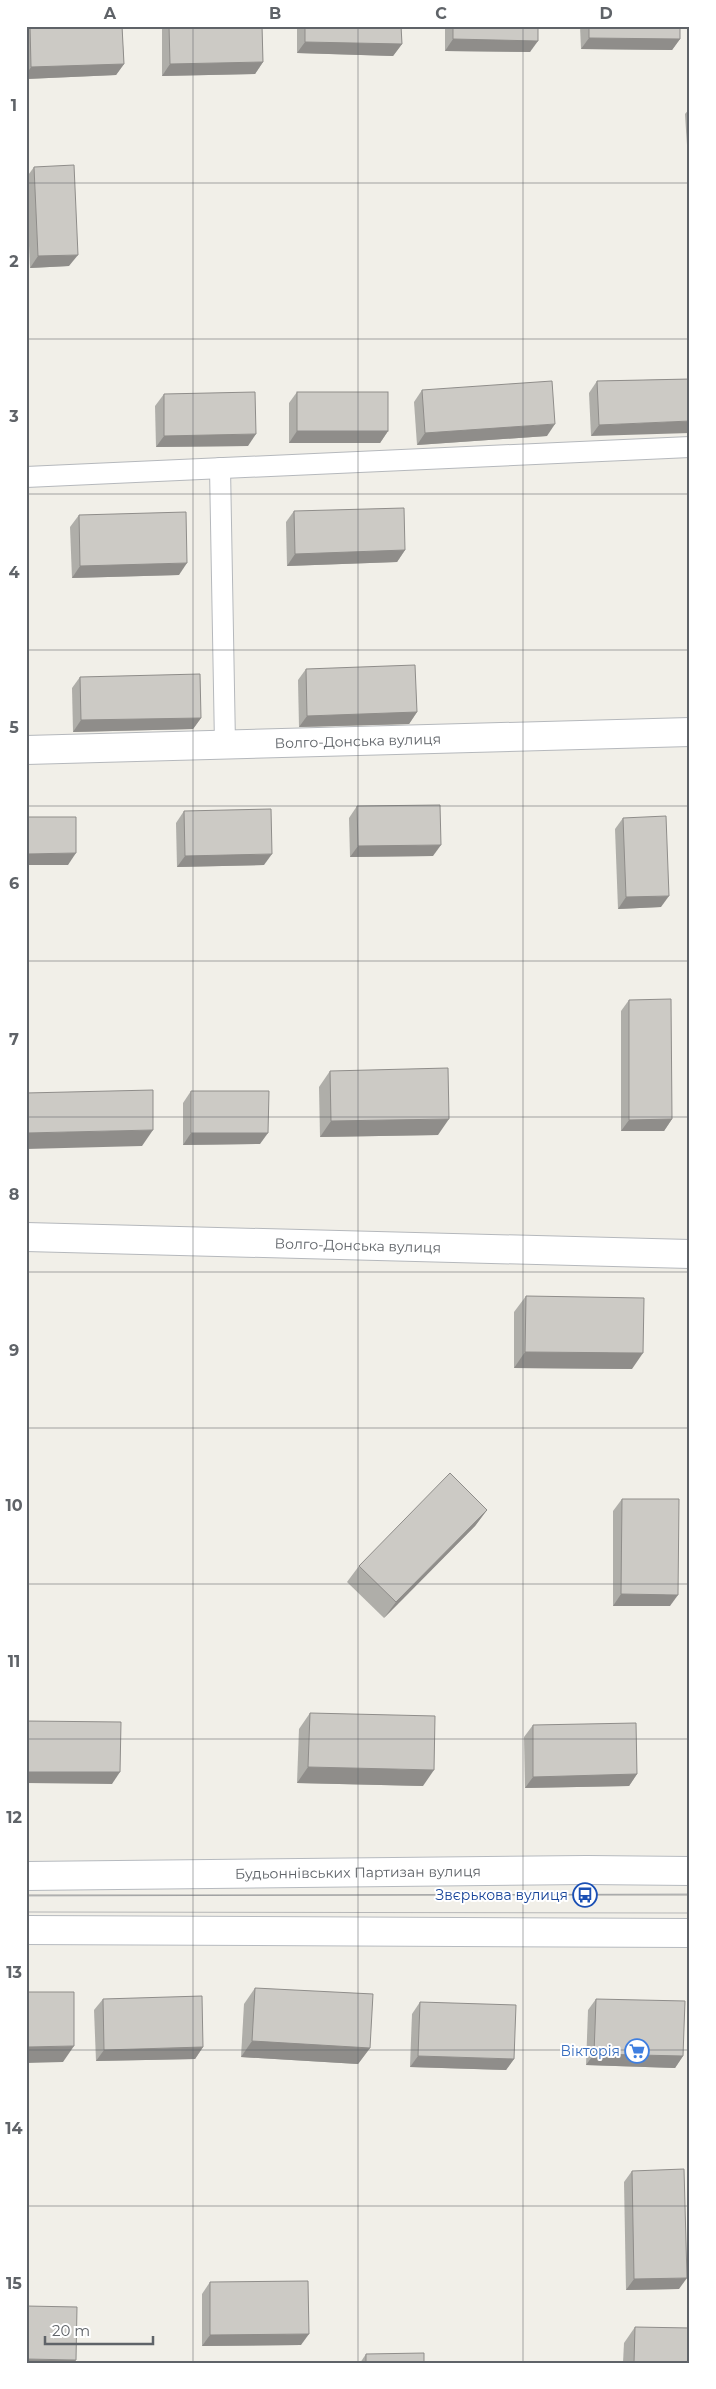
<svg xmlns="http://www.w3.org/2000/svg" width="716" height="2389" font-family="Montserrat,sans-serif">
<style>
.lines{fill:none;stroke-linecap:round;stroke-linejoin:round}
.service-casing{stroke:#b5b8bc;stroke-width:22}
.minor-casing{stroke:#b5b8bc;stroke-width:30}
.secondary-casing{stroke:#b6babf;stroke-width:30}
.service{stroke:#fff;stroke-width:20}
.minor{stroke:#fff;stroke-width:28}
.secondary{stroke:#fff;stroke-width:28}
.tram{stroke:#b6b7b8;stroke-width:1}
.wall{fill:#afaea9}
.shaded-wall{fill:#8f8d8a}
.building{fill:#cccac5;stroke:#8f8d8a}
.grid{fill:none;stroke:#5f6368;stroke-width:1;stroke-opacity:0.55}
.labels{text-anchor:middle;stroke-width:4;stroke-linejoin:round;paint-order:stroke}
.street-label{font-size:14px;fill:#5f6368;stroke:#fff}
.transit-label{font-size:14px;fill:#164399;stroke:#fff;text-anchor:end}
.shop-label{font-size:14px;fill:#366cbe;stroke:#fff;text-anchor:end}
.neatline{fill:none;stroke:#5f6368;stroke-width:2}
.grid-label{font-size:16px;text-anchor:middle;font-weight:bold;fill:#5f6368}
</style>
<rect width="100%" height="100%" fill="#f1efe8"/>
<g class="lines">
<g class="service-casing">
<g id="service">
<polyline points="220,468 225,744"/>
<polyline points="26,477 690,447"/>
</g>
</g>
<g class="minor-casing">
<g id="minor">
<path id="s1" d="M26 750 690 732"/>
<path id="s2" d="M26 1237 690 1254"/>
</g>
</g>
<g class="secondary-casing">
<g id="secondary">
<path id="s3" d="M26 1876 587 1870 690 1871"/>
<polyline points="26,1930 690,1933"/>
</g>
</g>
<use href="#service" class="service"/>
<use href="#minor" class="minor"/>
<use href="#secondary" class="secondary"/>
<g class="tram">
<polyline points="26,1896 690,1894"/>
<polyline points="26,1912 690,1913"/>
</g>
</g>
<g class="wall">
<polygon points="26,26 122,26 124,64 116,75 26,79"/>
<polygon points="162,26 262,26 263,62 255,74 162,76"/>
<polygon points="297,26 401,26 402,44 393,56 297,53"/>
<polygon points="445,26 538,26 530,52 445,51"/>
<polygon points="580,26 680,26 680,39 672,50 581,49"/>
<polygon points="690,108 690,192 685,114"/>
<polygon points="34,167 69,266 30,268 26,178"/>
<polygon points="690,379 591,436 589,393 597,381"/>
<polygon points="422,390 547,436 417,445 414,402"/>
<polygon points="297,392 388,431 380,443 289,443 289,403"/>
<polygon points="164,394 248,446 156,447 155,406"/>
<polygon points="294,511 405,550 397,562 287,566 286,522"/>
<polygon points="79,515 179,575 72,578 70,527"/>
<polygon points="306,669 417,712 409,724 299,727 298,680"/>
<polygon points="80,677 201,718 193,729 73,732 72,688"/>
<polygon points="357,806 433,856 350,857 349,818"/>
<polygon points="184,811 264,865 177,867 176,823"/>
<polygon points="623,818 661,907 618,909 615,829"/>
<polygon points="629,1000 672,1119 664,1131 621,1131 621,1011"/>
<polygon points="330,1071 438,1135 320,1137 319,1087"/>
<polygon points="191,1091 260,1144 183,1145 183,1103"/>
<polygon points="526,1296 632,1369 514,1368 514,1312"/>
<polygon points="622,1499 670,1606 613,1606 613,1511"/>
<polygon points="487,1510 475,1526 384,1618 347,1582 359,1566"/>
<polygon points="310,1713 423,1786 297,1783 299,1729"/>
<polygon points="533,1725 637,1774 629,1786 525,1788 524,1737"/>
<polygon points="255,1988 370,2048 358,2064 241,2057 244,2004"/>
<polygon points="103,1999 203,2047 195,2059 96,2061 94,2010"/>
<polygon points="596,1999 683,2056 675,2068 586,2065 588,2010"/>
<polygon points="420,2002 514,2059 506,2070 410,2067 412,2014"/>
<polygon points="632,2171 679,2289 626,2290 624,2182"/>
<polygon points="210,2282 301,2345 202,2346 202,2294"/>
<polygon points="635,2327 688,2363 623,2363 624,2343"/>
<polygon points="366,2354 424,2363 360,2363"/>
</g>
<g class="shaded-wall">
<polygon points="589,38 680,39 672,50 581,49"/>
<polygon points="453,39 538,41 530,52 445,51"/>
<polygon points="305,42 402,44 393,56 297,53"/>
<polygon points="263,62 255,74 162,76 170,64"/>
<polygon points="124,64 116,75 26,79 26,75 31,67"/>
<polygon points="78,255 69,266 30,268 38,256"/>
<polygon points="690,421 690,433 591,436 599,425"/>
<polygon points="555,424 547,436 417,445 425,433"/>
<polygon points="297,431 388,431 380,443 289,443"/>
<polygon points="256,434 248,446 156,447 164,436"/>
<polygon points="405,550 397,562 287,566 295,554"/>
<polygon points="187,563 179,575 72,578 80,566"/>
<polygon points="417,712 409,724 299,727 307,716"/>
<polygon points="201,718 193,729 73,732 81,720"/>
<polygon points="441,845 433,856 350,857 358,846"/>
<polygon points="76,853 68,865 26,865 26,854"/>
<polygon points="272,854 264,865 177,867 185,856"/>
<polygon points="669,896 661,907 618,909 626,897"/>
<polygon points="449,1119 438,1135 320,1137 331,1121"/>
<polygon points="672,1119 664,1131 621,1131 629,1120"/>
<polygon points="153,1130 142,1146 26,1149 26,1133"/>
<polygon points="191,1133 268,1133 260,1144 183,1145"/>
<polygon points="525,1352 643,1353 632,1369 514,1368"/>
<polygon points="487,1510 475,1526 384,1618 396,1602"/>
<polygon points="621,1594 678,1595 670,1606 613,1606"/>
<polygon points="308,1767 434,1770 423,1786 297,1783"/>
<polygon points="26,1772 120,1772 112,1784 26,1783"/>
<polygon points="637,1774 629,1786 525,1788 533,1777"/>
<polygon points="252,2041 370,2048 358,2064 241,2057"/>
<polygon points="74,2046 63,2062 26,2063 26,2047"/>
<polygon points="203,2047 195,2059 96,2061 104,2050"/>
<polygon points="594,2054 683,2056 675,2068 586,2065"/>
<polygon points="418,2056 514,2059 506,2070 410,2067"/>
<polygon points="687,2278 679,2289 626,2290 634,2279"/>
<polygon points="309,2334 301,2345 202,2346 210,2335"/>
<polygon points="26,2359 76,2360 74,2363 26,2363"/>
</g>
<g class="building">
<polygon points="30,26 122,26 124,64 31,67"/>
<polygon points="169,26 262,26 263,62 170,64"/>
<polygon points="305,26 401,26 402,44 305,42"/>
<polygon points="453,26 538,26 538,41 453,39"/>
<polygon points="589,26 680,26 680,39 589,38"/>
<polygon points="74,165 78,255 38,256 34,167"/>
<polygon points="690,379 690,421 599,425 597,381"/>
<polygon points="552,381 555,424 425,433 422,390"/>
<polygon points="255,392 256,434 164,436 164,394"/>
<rect x="297" y="392" width="91" height="39"/>
<polygon points="404,508 405,550 295,554 294,511"/>
<polygon points="186,512 187,563 80,566 79,515"/>
<polygon points="415,665 417,712 307,716 306,669"/>
<polygon points="200,674 201,718 81,720 80,677"/>
<polygon points="440,805 441,845 358,846 357,806"/>
<polygon points="271,809 272,854 185,856 184,811"/>
<polygon points="666,816 669,896 626,897 623,818"/>
<polygon points="26,817 76,817 76,853 26,854"/>
<polygon points="671,999 672,1119 629,1120 629,1000"/>
<polygon points="448,1068 449,1119 331,1121 330,1071"/>
<polygon points="153,1090 153,1130 26,1133 26,1093"/>
<polygon points="191,1091 269,1091 268,1133 191,1133"/>
<polygon points="526,1296 644,1298 643,1353 525,1352"/>
<polygon points="450,1473 487,1510 396,1602 359,1566"/>
<polygon points="622,1499 679,1499 678,1595 621,1594"/>
<polygon points="310,1713 435,1716 434,1770 308,1767"/>
<polygon points="26,1721 121,1722 120,1772 26,1772"/>
<polygon points="636,1723 637,1774 533,1777 533,1725"/>
<polygon points="255,1988 373,1994 370,2048 252,2041"/>
<polygon points="26,1992 74,1992 74,2046 26,2047"/>
<polygon points="202,1996 203,2047 104,2050 103,1999"/>
<polygon points="596,1999 685,2001 683,2056 594,2054"/>
<polygon points="420,2002 516,2005 514,2059 418,2056"/>
<polygon points="684,2169 687,2278 634,2279 632,2171"/>
<polygon points="308,2281 309,2334 210,2335 210,2282"/>
<polygon points="26,2306 77,2307 76,2360 26,2359"/>
<polygon points="635,2327 690,2328 688,2363 634,2363"/>
<polygon points="424,2353 424,2363 366,2363 366,2354"/>
</g>
<path class="grid" d="M193 26V2363M358 26V2363M523 26V2363M26 183H690M26 339H690M26 494H690M26 650H690M26 806H690M26 961H690M26 1117H690M26 1272H690M26 1428H690M26 1584H690M26 1739H690M26 1895H690M26 2050H690M26 2206H690"/>
<defs>
<g id="bus-ring" transform="scale(1.25)"><circle r="9.5" fill="#fff" stroke="#1a4fb4" stroke-width="1.5"/><path d="M-5-6H5V4H4V6H2V4H-2V6H-4V4H-5ZM-3.5-4V0h7V-4ZM-3.5 1.2v1.5H-2V1.2ZM2 1.2v1.5H3.5V1.2Z" fill="#1a4fb4"/></g>
<g id="supermarket-ring" transform="scale(1.25)"><circle r="9.5" fill="#fff" stroke="#3f7fe0" stroke-width="1.5"/><path d="M-6-5.5h2.5l.6 2H6L4.5 2H-2.5L-4.4-4H-6ZM-1.5 3.2a1.3 1.3 0 1 0 .1 0ZM3 3.2a1.3 1.3 0 1 0 .1 0Z" fill="#3f7fe0"/></g>
</defs>
<g fill-rule="evenodd">
<use href="#bus-ring" x="585" y="1895"/>
<use href="#supermarket-ring" x="637" y="2051"/>
</g>
<g class="labels">
<g class="street-label">
<text dy="5" stroke="none"><textPath href="#s1" startOffset="332">Волго-Донська вулиця</textPath></text>
<text dy="5" stroke="none"><textPath href="#s2" startOffset="332">Волго-Донська вулиця</textPath></text>
<text dy="5" stroke="none"><textPath href="#s3" startOffset="332">Будьоннівських Партизан вулиця</textPath></text>
</g>
<g class="transit-label">
<text x="568" y="1900">Звєрькова вулиця</text>
</g>
<g class="shop-label">
<text x="620" y="2056">Вікторія</text>
</g>
</g>
<rect width="716" height="2389" fill="none" stroke="#ffffff" stroke-width="55"/>
<path d="M45 2336v8h108v-8" fill="none" stroke="#5f6368" stroke-width="2.5"/>
<text x="52" y="2336" font-size="15" fill="#5f6368" stroke="#ffffff" stroke-width="4" paint-order="stroke">20 m</text>
<rect x="28" y="28" width="660" height="2334" class="neatline"/>
<g class="grid-label">
<text x="110" y="19">A</text>
<text x="275" y="19">B</text>
<text x="441" y="19">C</text>
<text x="606" y="19">D</text>
<text x="14" y="111">1</text>
<text x="14" y="267">2</text>
<text x="14" y="422">3</text>
<text x="14" y="578">4</text>
<text x="14" y="733">5</text>
<text x="14" y="889">6</text>
<text x="14" y="1045">7</text>
<text x="14" y="1200">8</text>
<text x="14" y="1356">9</text>
<text x="14" y="1511">10</text>
<text x="14" y="1667">11</text>
<text x="14" y="1823">12</text>
<text x="14" y="1978">13</text>
<text x="14" y="2134">14</text>
<text x="14" y="2289">15</text>
</g>
</svg>
